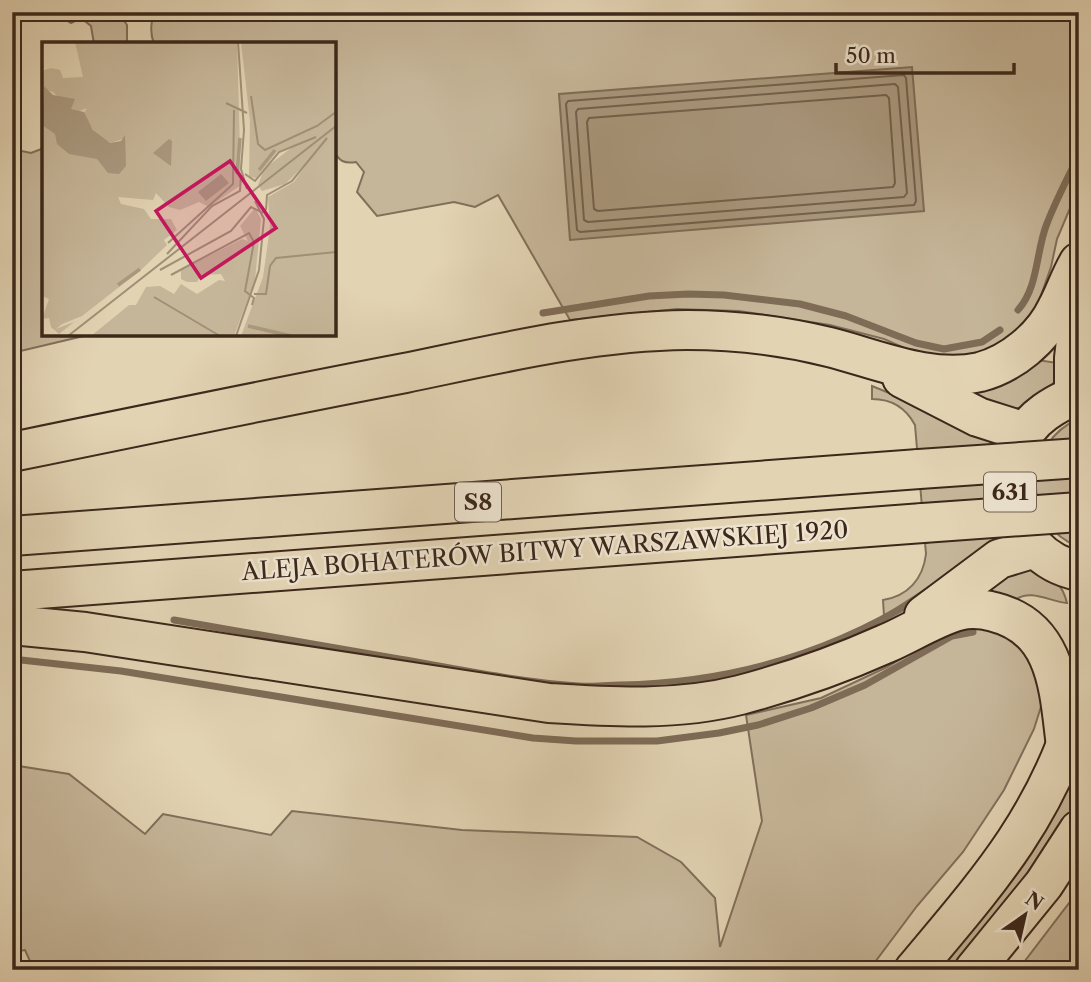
<svg xmlns="http://www.w3.org/2000/svg" width="1091" height="982" font-family="'Libre Caslon Text',serif">
<style>
.green{fill:#c6b699;stroke:#816f5a;stroke-width:2}
.water{fill:#aa997f;stroke:#7e6c57;stroke-width:2}
.lines{fill:none;stroke-linecap:round;stroke-linejoin:round}
.shore{stroke:#73604d;stroke-width:2}
.stream{stroke:#7e6c57;stroke-width:7}
.major-casing{stroke:#3c281b;stroke-width:42}
.highway-casing{stroke:#3c281b;stroke-width:42}
.major{stroke:#e2d3b3;stroke-width:38}
.highway{stroke:#e2d3b3;stroke-width:38}
.highway-bridge-casing{stroke:#3c281b;stroke-width:42;stroke-linecap:butt}
.highway-bridge{stroke:#e2d3b3;stroke-width:38}
.labels{text-anchor:middle;stroke-width:5;stroke-linejoin:round;paint-order:stroke}
.shield{fill:#ece2ce;stroke:#716051;stroke-width:2}
.shield-label{font-size:23px;font-weight:bold;fill:#3c281b}
.street-label{font-size:24px;fill:#3c281b;stroke:#ece2ce}
.inset-river{fill:none;stroke:#aa997f;stroke-width:3.5}
.inset-road{fill:none;stroke:#a08f76;stroke-width:2}
.view{fill:#c2185b;fill-opacity:0.15;stroke:#c2185b;stroke-width:3.5}
.inset-edge{fill:none;stroke:#3c281b;stroke-width:3.5}
</style>
<rect width="100%" height="100%" fill="#e2d3b3"/>
<filter id="stains"><feTurbulence type="fractalNoise" baseFrequency=".00286" numOctaves="4"/><feColorMatrix values="0 0 0 0 .2 0 0 0 0 .09 0 0 0 0 .02 0 0 0 .5 -.17"/></filter>
<radialGradient id="worn" r=".72"><stop offset=".6" stop-color="#630" stop-opacity="0"/><stop offset="1" stop-color="#630" stop-opacity=".3"/></radialGradient>
<g class="green">
<polygon points="58,12 118,12 127,25 127,44 94,44 91,26 81,18 71,23 61,17"/>
<path d="M155 12H1079V187L1057 239 1051 267 1033 318 1008 342 962 358 918 354 884 339 830 325 739 311 677 309 570 320 498 195 475 207 454 202 377 216 357 192 364 172 356 162C344 164 339 161 334 151V44H154C150 33 150 23 155 12Z"/>
<polygon points="44,148 44,334 88,335 12,353 12,149 31,153"/>
<path d="M1037 360 1058 363C1058 389 1038 406 1012 409L943 384Z"/>
<path d="M872 386 911 402 997 445 1006 537 884 616 883 600C908 596 923 579 926 554L915 425C906 408 892 399 872 399Z"/>
<path d="M1079 419V547C1020 525 1023 441 1079 419Z"/>
<path d="M1026 564C1047 575 1061 578 1067 603 1050 602 1031 588 1015 600L962 597Z"/>
<polygon points="993,626 1028,653 1044,697 1034,729 1004,790 963,852 917,906 869,970 34,970 25,950 12,952 12,765 69,774 145,834 163,814 271,835 292,811 462,830 637,837 681,862 715,898 720,947 762,821 746,715 821,698 887,667 952,628"/>
<polygon points="1079,760 1079,798 1049,849 998,917 954,970 931,970"/>
<polygon points="1079,890 1079,970 1018,970"/>
</g>
<polygon class="water" points="912,67 924,211 570,240 559,94"/>
<g class="lines">
<g class="shore">
<polygon points="904,75 906,78 916,201 914,205 580,232 577,230 566,104 568,101"/>
<polygon points="895,84 898,87 907,193 904,197 588,222 584,220 576,112 578,109"/>
<polygon points="886,95 889,98 895,183 893,187 598,211 594,209 587,122 589,118"/>
</g>
<g class="stream">
<path d="M1018 310C1038 288 1036 253 1046 226 1055 202 1067 179 1079 155"/>
<polyline points="543,313 649,296 688,294 724,295 800,304 846,316 916,343 944,349 982,342 1000,330"/>
<path d="M174 620C249 633 324 646 399 659 458 669 518 682 578 686 592 687 606 685 620 685 726 683 827 655 917 599"/>
<polyline points="12,659 121,671 533,738 576,741 657,741 719,733 758,725 811,708 865,685 952,636 973,632"/>
</g>
<g class="major-casing">
<g id="major">
<path d="M1079 396C1066 398 1055 405 1045 412 985 455 1005 557 1079 571"/>
<polyline points="1074,397 1074,358 1079,315"/>
<path d="M914 970C984 886 1042 823 1076 716"/>
<polyline points="974,970 1044,884 1079,830"/>
</g>
</g>
<g class="highway-casing">
<g id="highway">
<polyline points="902,378 978,417 1025,432"/>
<path d="M12 452C143 425 274 398 405 373 497 354 592 331 687 330 734 330 784 336 829 347 877 359 930 383 980 372 1011 364 1043 338 1057 308 1065 293 1070 277 1079 262"/>
<polyline points="12,536 919,469"/>
<polyline points="12,591 923,523"/>
<polyline points="924,615 999,559 1035,548"/>
<path d="M12 625 85 632 549 703C613 707 677 711 740 695 789 682 838 665 885 644 909 634 933 618 958 611 969 608 983 609 994 612 1059 628 1059 693 1066 746"/>
</g>
</g>
<use href="#major" class="major"/>
<use href="#highway" class="highway"/>
<g class="highway-bridge-casing">
<g id="highway-bridge">
<polyline points="919,469 1079,458"/>
<polyline points="923,523 1079,512"/>
</g>
</g>
<use href="#highway-bridge" class="highway-bridge"/>
</g>
<g class="labels">
<g class="shield">
<rect x="984" y="472.5" width="52" height="39" rx="5"/>
<rect x="455" y="482.5" width="46" height="39" rx="5"/>
</g>
<g class="shield-label">
<text x="1010" y="500">631</text>
<text x="478" y="510">S8</text>
</g>
<g class="street-label">
<text transform="translate(545 551) rotate(-4)" y="8">ALEJA BOHATERÓW BITWY WARSZAWSKIEJ 1920</text>
</g>
</g>
<g transform="translate(42 42)">
<rect width="294" height="294" fill="#e2d3b3"/>
<path d="M33 0H195L199 143 167 165 157 160 138 168 127 165 114 151 111 158 76 155 79 162 102 167 109 177H129L135 188 122 198 125 203 99 228 40 274 20 282 14 287 32 280 17 292 9 285 7 276 0 277 7 257 0 254V75L49 113 77 129 84 124 81 97 68 101 56 94 41 73 45 66 32 71 11 50 1 47 0 54V29L9 26 18 28 21 36 41 35ZM199 0H294V294H199L221 235 228 185 226 155 252 140 267 119 243 142 220 149 216 143 222 127 253 103 235 110 214 136 207 135 208 79ZM213 166 219 177 213 238 192 294H49L87 263H94L104 245 118 244 132 252 139 242 155 252 177 238 183 239 179 232 159 233 155 240H145L139 237V228L200 197 206 199 198 184Z" fill="#c6b699"/>
<path d="M2 44 11 53 33 57 29 67 42 70 51 88 68 101 79 99 83 93 84 124 77 132 66 131 55 117 27 112 15 102 13 92 0 83ZM127 97 130 99 129 124 111 111ZM179 132 187 141 164 159 156 150Z" fill="#aa997f"/>
<path class="inset-river" d="M217 128 233 108M195 132 198 96M76 243 98 227M206 284 249 294"/>
<path class="inset-road" d="M196 0 202 88 199 127 205 147M209 54 216 102 223 108 275 84 294 70M184 61 205 71M203 132 213 139 237 110 274 95M224 168 225 153 250 139 285 96M126 201 191 142 192 68M125 212 170 164 198 149 199 133M118 228 189 189 209 165 221 171M129 233 207 191 212 200 203 249 212 256 210 263M212 252H224L228 224 234 216 294 210M112 255 178 294M26 294 294 84M194 294 217 228 222 177 213 159"/>
<path class="view" d="M188 119 234 186 159 236 114 169Z"/>
<rect width="294" height="294" class="inset-edge"/>
</g>
<rect width="1091" height="982" fill="none" stroke="#e2d3b3" stroke-width="42"/>
<rect x="14" y="14" width="1063" height="954" fill="none" stroke="#3c281b" stroke-width="3.5"/>
<rect x="21" y="21" width="1049" height="940" fill="none" stroke="#3c281b" stroke-width="2"/>
<g transform="translate(1025 915) rotate(34)" stroke="#ece2ce" stroke-width="5" paint-order="stroke">
<path d="M0-5L12 26L0 18L-12 26Z" fill="#3c281b"/>
<text y="-10" font-size="19" font-weight="bold" text-anchor="middle" fill="#3c281b">N</text>
</g>
<path d="M836 63v10h178v-10" fill="none" stroke="#3c281b" stroke-width="3.5"/>
<text x="846" y="63" font-size="21" fill="#3c281b" stroke="#ece2ce" stroke-width="5" paint-order="stroke">50 m</text>
<rect width="100%" height="100%" filter="url(#stains)"/>
<rect width="100%" height="100%" fill="url(#worn)"/>
</svg>
